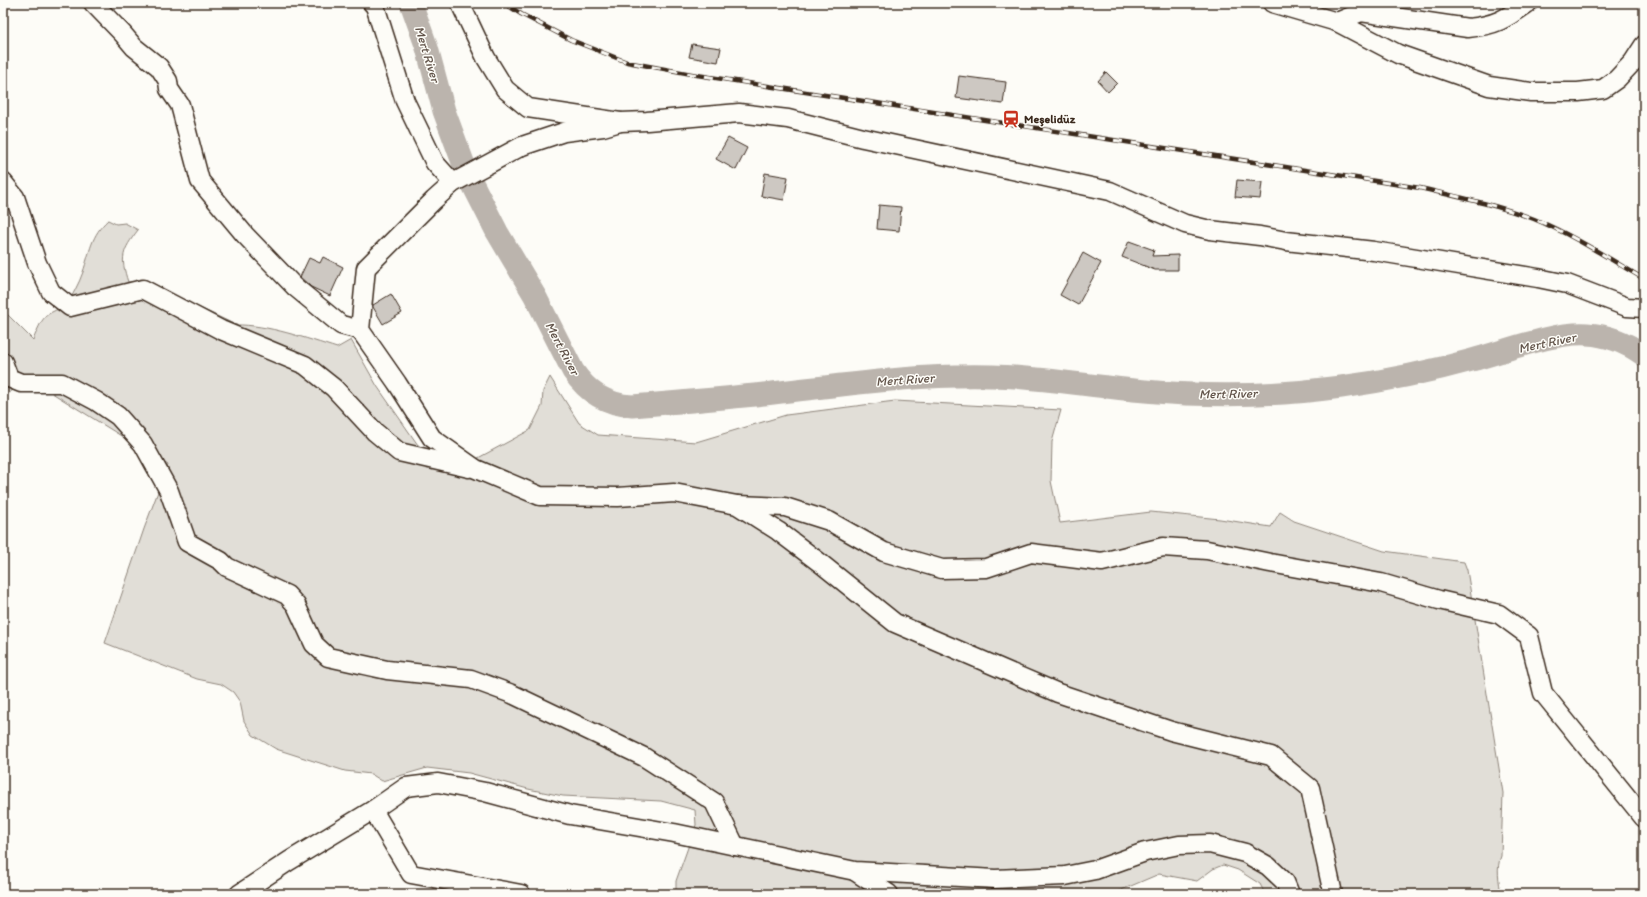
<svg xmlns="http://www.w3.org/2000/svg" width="1647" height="897" font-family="Itim,sans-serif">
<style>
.green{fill:#e1ded7;stroke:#8e847a}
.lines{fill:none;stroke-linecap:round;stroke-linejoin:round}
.river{stroke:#bbb4ad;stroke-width:23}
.building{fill:#cdc8c2;stroke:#3b2a1e}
.minor-casing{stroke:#3b2a1e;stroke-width:21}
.minor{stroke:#fdfcf7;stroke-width:18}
.rail-casing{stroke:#3b2a1e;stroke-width:4.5}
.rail{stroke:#fdfcf7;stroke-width:3;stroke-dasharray:9;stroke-linecap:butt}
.labels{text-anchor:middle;stroke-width:3;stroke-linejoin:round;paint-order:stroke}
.poi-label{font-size:12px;font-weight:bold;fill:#3b2a1e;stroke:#fdfcf7;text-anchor:start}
.water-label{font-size:13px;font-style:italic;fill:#615349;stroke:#fdfcf7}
</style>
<rect width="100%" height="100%" fill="#fdfcf7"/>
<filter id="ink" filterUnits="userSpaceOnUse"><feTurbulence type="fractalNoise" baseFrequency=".025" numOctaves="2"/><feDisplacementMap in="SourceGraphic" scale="8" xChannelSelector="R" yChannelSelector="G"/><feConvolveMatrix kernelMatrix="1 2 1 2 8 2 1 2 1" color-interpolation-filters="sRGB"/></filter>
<g filter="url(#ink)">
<path class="green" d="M108 220 116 224 125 223 138 230C122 251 120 257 128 282H139L160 289 236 325C266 324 308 339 337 348L351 340 377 386 418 445 460 471 467 464 530 430 542 406 543 391 550 377 579 423 598 435 696 442 786 415 895 401 1061 410 1052 442 1051 481 1060 523 1151 512 1220 519 1271 527 1280 512 1294 521 1384 551 1464 562 1467 570 1503 793 1501 856C1496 868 1499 881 1501 894H1265L1260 884 1238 870 1223 865 1213 869 1197 881 1159 874 1112 894H676V881L696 825 695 810 661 801 563 796 528 789 469 773 427 768 382 781 371 774 345 771 276 749 253 735 244 721 240 702 233 692 221 684 197 679 105 643 144 529 168 465 28 378 8 394 3 396V310L33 340C43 317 43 314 67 306 72 295 79 284 83 272 90 252 91 235 108 220Z"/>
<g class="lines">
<path class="river" d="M411 3 427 48 444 111 467 173 497 232 535 296 573 371C588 393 606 404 632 406 682 402 732 398 781 392 851 384 921 374 992 376 1043 377 1094 387 1145 391 1210 397 1276 396 1341 387 1385 381 1429 372 1472 360 1506 351 1553 332 1587 334 1608 335 1627 343 1644 355"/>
</g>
<g class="building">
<polygon points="692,44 721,48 718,62 689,57"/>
<polygon points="1106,72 1117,83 1108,92 1098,81"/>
<polygon points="959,76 1006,82 1003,104 956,98"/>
<polygon points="728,138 747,148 736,170 716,159"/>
<polygon points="765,173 788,177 784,200 761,196"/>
<polygon points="1237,180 1262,182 1260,199 1235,197"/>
<polygon points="879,205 901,207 899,231 877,229"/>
<polygon points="1129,241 1154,250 1152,256 1178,255 1178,270 1155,270 1122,257"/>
<polygon points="1083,253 1101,263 1078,305 1060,295"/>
<polygon points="323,257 343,267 330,296 311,287 300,277 309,258 320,263"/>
<polygon points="391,294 402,313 383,324 373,307 373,305"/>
</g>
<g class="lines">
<g class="minor-casing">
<g id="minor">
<polyline points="93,3 123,34 134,47 159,67 168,81 169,89 180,105 200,181 245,235 295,287 341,325 360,330"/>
<polyline points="372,3 375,6 405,101 435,163 453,183"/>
<polyline points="460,3 486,58 505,89 528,108 620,122 647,121 739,113 788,119 863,138 1110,191 1185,224 1210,230 1260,236 1286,241 1374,251 1538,278 1567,284 1627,307 1644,308"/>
<polyline points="1272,3 1337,22 1398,54 1489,86 1531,92 1578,92 1603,89 1617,79 1633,62 1644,45"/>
<path d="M1337 22 1361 12 1468 28C1497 25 1505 19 1528 3"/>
<polyline points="620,122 603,127 564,132 522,146 453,183 434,200 366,268 360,330 397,383 432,438 476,469 540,496 618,497 674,493 737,505 778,531 819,562 895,623 1058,693 1171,731 1271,756 1310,788 1333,894"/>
<polyline points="3,182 15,197 37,263 51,292 70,307 143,289 221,330 305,365 334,388 375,432 399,452 469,468"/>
<polyline points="3,362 9,378 21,383 62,383 96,401 118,416 143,444 169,491 187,542 221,561 227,567 287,595 296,605 314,644 328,657 387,670 471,679 512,694 644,757 714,802 735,846"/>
<polyline points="738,505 785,507 829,521 884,552 942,569 986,568 1031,553 1102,562 1163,547 1207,550 1270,563 1381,583 1439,600 1499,614 1529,636 1543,693 1644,818"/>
<polyline points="373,810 411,874 521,894"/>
<polyline points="856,872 889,894"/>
<polyline points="239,894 289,861 373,810 406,787 438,783 485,792 570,815 674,833 855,871 995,879 1065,876 1095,870 1145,852 1179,845 1210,844 1245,853 1268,866 1285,882 1290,894"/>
</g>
</g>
<use href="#minor" class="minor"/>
<g class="rail-casing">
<path id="rail" d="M504 3 521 14 571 40 627 62 697 75 1420 188C1459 197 1497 205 1534 219 1573 235 1608 258 1644 279"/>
</g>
<use href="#rail" class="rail"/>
</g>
</g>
<defs>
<g id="station-bare" transform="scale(1.38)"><path d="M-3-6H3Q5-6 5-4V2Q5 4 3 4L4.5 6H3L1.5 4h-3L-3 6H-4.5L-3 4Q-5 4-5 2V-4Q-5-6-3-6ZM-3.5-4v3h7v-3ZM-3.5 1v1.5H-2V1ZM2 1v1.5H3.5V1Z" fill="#c8321e" stroke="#fdfcf7" stroke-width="2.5" paint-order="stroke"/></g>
</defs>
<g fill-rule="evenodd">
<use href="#station-bare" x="1011" y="119"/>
</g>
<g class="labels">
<g class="poi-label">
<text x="1024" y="123">Meşelidüz</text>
</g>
<g class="water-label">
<text transform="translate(428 54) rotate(73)" y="5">Mert River</text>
<text transform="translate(1547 342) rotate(-12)" y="5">Mert River</text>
<text transform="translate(563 348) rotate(62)" y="5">Mert River</text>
<text transform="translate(905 379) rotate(-4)" y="5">Mert River</text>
<text transform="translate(1228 393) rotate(-1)" y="5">Mert River</text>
</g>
</g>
<rect width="1647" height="897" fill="none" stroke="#fdfcf7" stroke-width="16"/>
<rect x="8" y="8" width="1631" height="881" fill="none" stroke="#3b2a1e" stroke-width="1.5" filter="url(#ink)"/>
</svg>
